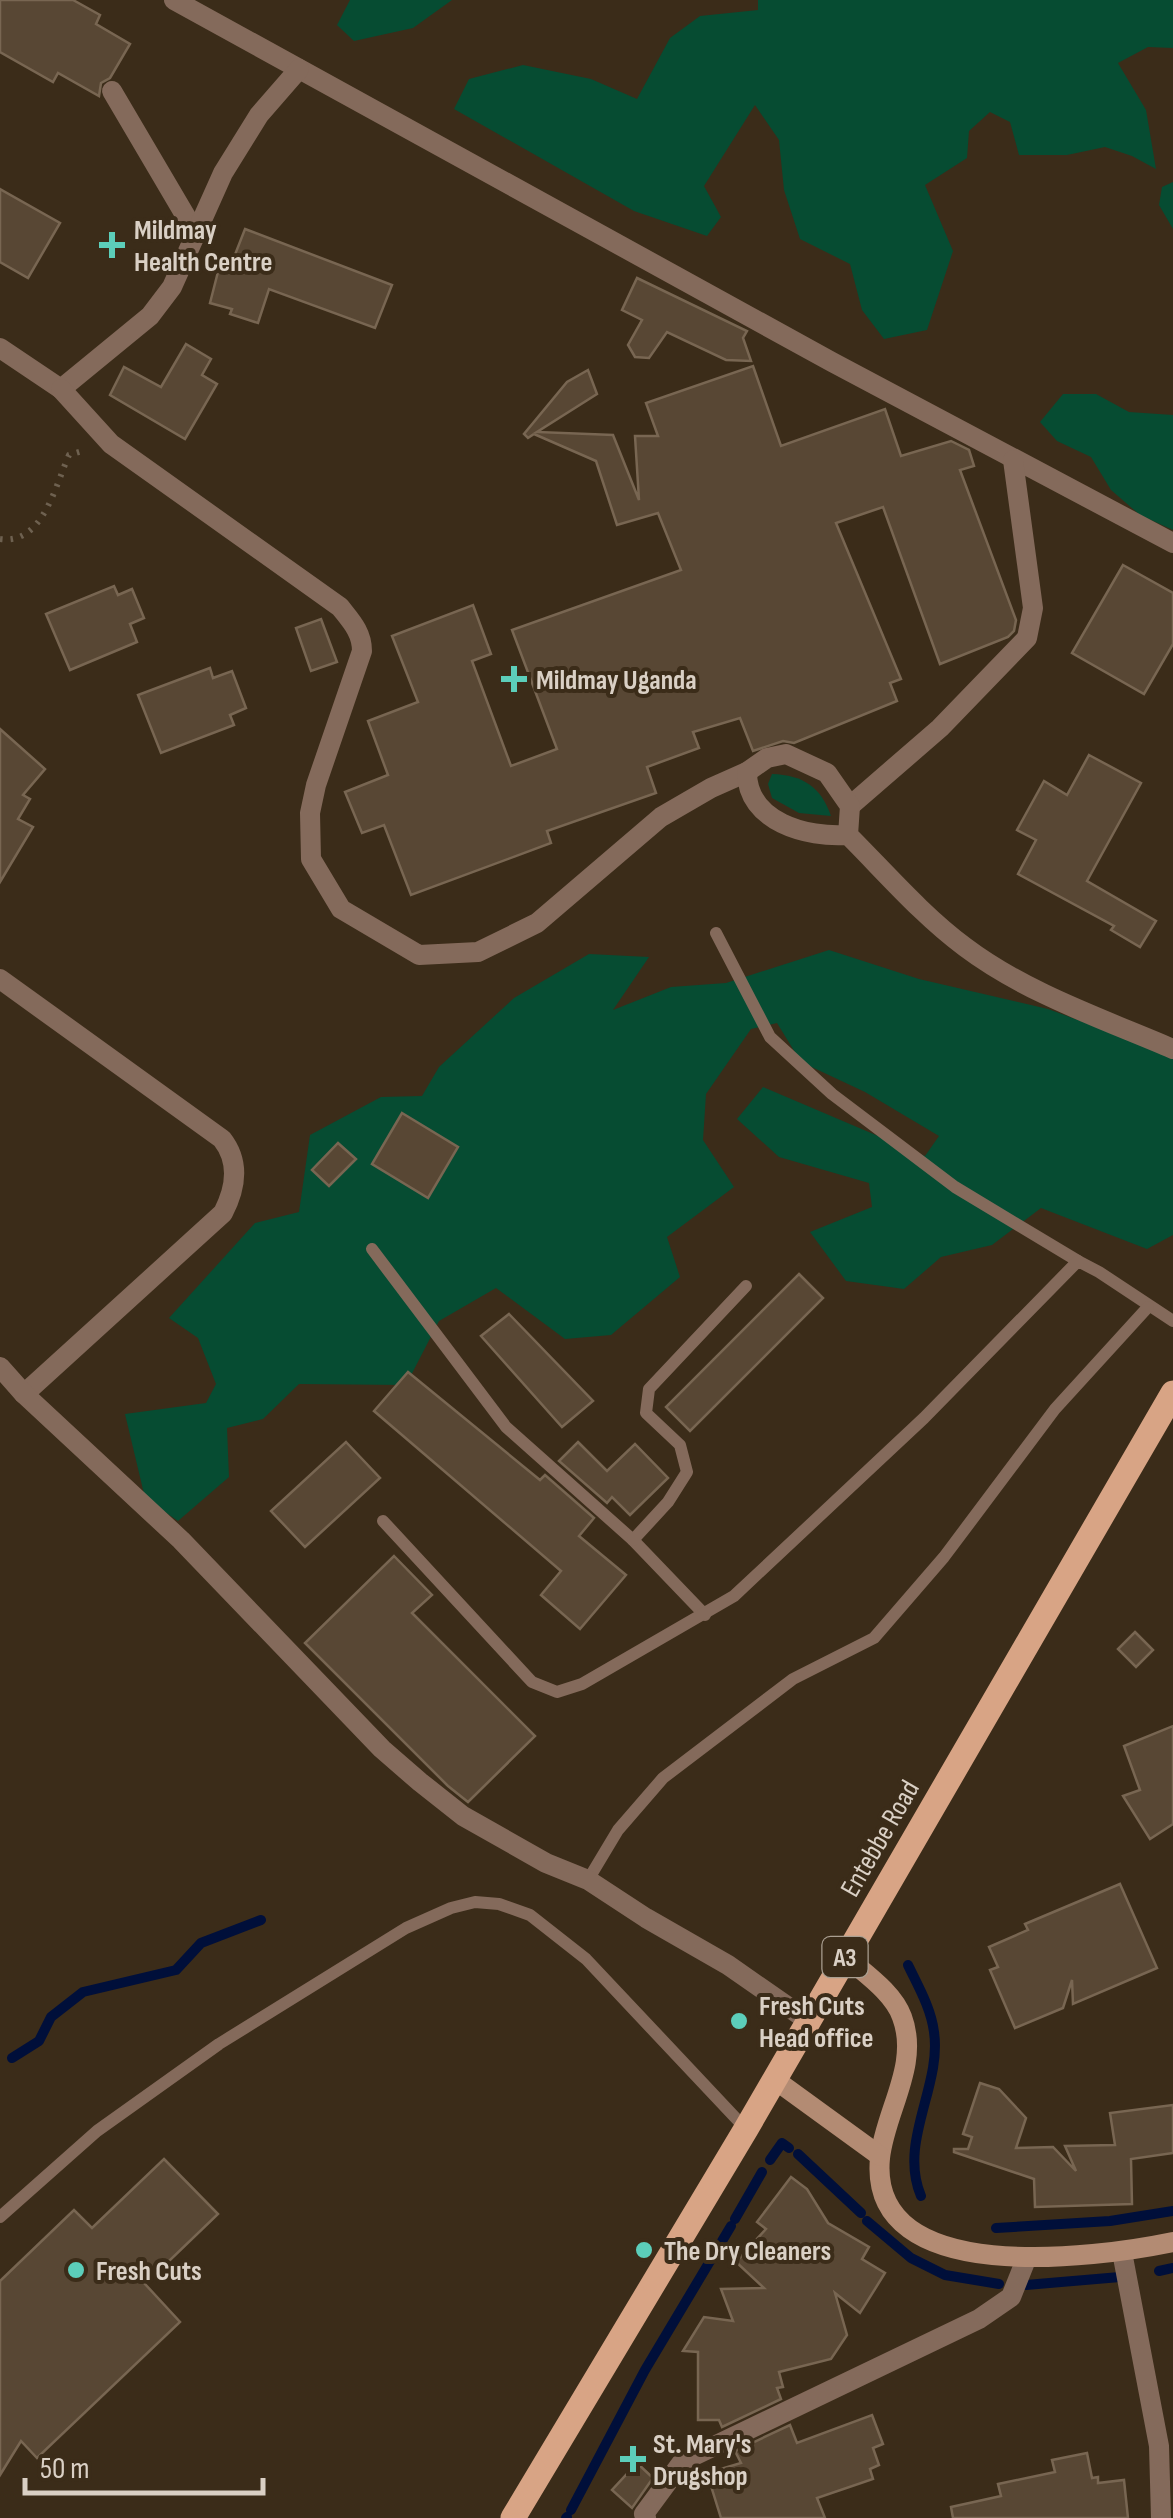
<svg xmlns="http://www.w3.org/2000/svg" width="1173" height="2518" font-family="'Sofia Sans Condensed',sans-serif">
<style>
.green{fill:#064c32}
.lines{fill:none;stroke-linecap:round;stroke-linejoin:round}
.stream{stroke:#000f3a;stroke-width:10}
.building{fill:#584734;stroke:#786652;stroke-width:2.5}
.path{stroke:#6e6150;stroke-width:6;stroke-dasharray:2.5 8;stroke-linecap:butt}
.lane{stroke:#846a5b;stroke-width:12}
.street{stroke:#846a5b;stroke-width:20}
.secondary{stroke:#b38b73;stroke-width:20}
.primary{stroke:#d8a485;stroke-width:25}
.poi-dot{fill:#5cceba;stroke:#3b2c19;stroke-width:4}
.labels{text-anchor:middle;stroke-width:8;stroke-linejoin:round;paint-order:stroke}
.shield{fill:#3b2c19;stroke:#aa9f91;stroke-width:2.5}
.shield-label{font-size:25px;font-weight:bold;fill:#dad0c5}
.poi-label{font-size:28px;font-weight:bold;fill:#dad0c5;stroke:#3b2c19;text-anchor:start}
.street-label{font-size:28px;fill:#dad0c5;stroke:#3b2c19}
</style>
<rect width="100%" height="100%" fill="#3b2c19"/>
<g class="green">
<polygon points="350,0 452,0 413,28 354,41 337,25"/>
<polygon points="758,0 1173,0 1173,48 1148,47 1118,63 1146,110 1156,169 1132,156 1105,147 1067,155 1019,155 1010,122 990,112 969,131 967,158 925,185 953,251 927,330 884,339 862,310 850,264 800,239 784,190 779,140 755,105 704,186 721,217 707,236 634,211 454,109 469,79 523,65 591,79 637,99 670,38 700,16 758,10"/>
<polygon points="1173,182 1173,229 1159,205 1162,187"/>
<polygon points="1063,394 1096,394 1129,412 1173,415 1173,530 1140,515 1111,490 1091,457 1057,441 1040,422"/>
<path d="M772 774C803 775 821 787 831 816L799 813 772 798 768 784Z"/>
<polygon points="829,950 919,979 1048,1009 1173,1055 1173,1235 1147,1249 1041,1208 992,1245 941,1257 904,1289 846,1281 810,1232 872,1207 869,1183 779,1157 737,1119 763,1087 925,1156 939,1136 865,1092 801,1062 777,1023 751,1029 706,1094 703,1140 734,1187 667,1237 680,1277 611,1335 565,1339 496,1288 439,1321 406,1385 299,1384 263,1419 227,1428 229,1477 178,1521 145,1498 125,1414 206,1403 216,1384 198,1338 169,1318 255,1223 299,1212 310,1135 381,1097 422,1096 439,1067 514,998 589,954 649,957 613,1010 671,987 726,983"/>
</g>
<g class="lines">
<g class="stream">
<path d="M908 1965C918 1986 931 2008 934 2032 942 2086 898 2142 921 2196"/>
<polyline points="12,2058 39,2041 51,2017 83,1992 176,1970 201,1943 261,1920"/>
<polyline points="798,2154 861,2213"/>
<polyline points="770,2160 782,2143 789,2148"/>
<polyline points="735,2219 762,2172"/>
<polyline points="867,2221 911,2258 945,2275 999,2284"/>
<polyline points="996,2228 1110,2221 1173,2211"/>
<polyline points="1159,2271 1173,2268"/>
<polyline points="1026,2285 1120,2277"/>
<polyline points="571,2510 645,2370 731,2226"/>
<polyline points="566,2518 567,2517"/>
</g>
</g>
<g class="building">
<polygon points="0,0 73,0 100,15 96,24 130,44 110,78 101,83 99,96 58,73 53,82 0,52"/>
<polygon points="0,189 60,223 28,278 0,262"/>
<polygon points="245,229 392,285 375,328 269,289 258,323 230,314 232,309 210,303 219,268 229,270"/>
<polygon points="637,278 747,331 743,338 751,361 726,360 667,332 649,358 635,357 628,345 642,320 622,310"/>
<polygon points="186,344 211,359 202,375 217,384 185,439 110,395 124,367 161,387"/>
<polygon points="753,366 781,446 885,409 901,456 951,441 969,450 974,466 960,470 1016,620 1014,631 1008,637 940,664 883,507 836,523 901,679 890,683 897,701 794,743 783,741 753,751 740,718 693,732 699,748 647,767 656,793 547,831 551,843 411,895 384,825 362,833 345,792 388,775 368,721 418,702 392,636 473,605 491,654 472,661 511,766 557,749 512,630 681,570 658,513 617,525 596,461 534,434 528,438 524,434 567,382 588,370 597,394 537,432 613,435 639,500 635,436 658,436 646,403"/>
<polygon points="1123,565 1173,593 1173,644 1144,694 1072,653"/>
<polygon points="114,586 118,595 132,589 144,618 130,624 137,642 70,670 46,614"/>
<polygon points="321,619 337,662 311,671 296,628"/>
<polygon points="210,668 213,678 232,671 246,708 230,715 234,725 161,753 138,695"/>
<polygon points="0,729 45,769 23,795 30,799 18,819 33,827 0,882"/>
<polygon points="1089,755 1141,783 1087,881 1156,921 1140,947 1111,930 1114,926 1018,874 1036,840 1017,830 1044,781 1067,795"/>
<polygon points="402,1113 458,1147 428,1198 372,1164"/>
<polygon points="338,1143 356,1159 329,1186 312,1170"/>
<polygon points="799,1274 823,1298 690,1431 666,1407"/>
<polygon points="509,1314 593,1401 562,1427 481,1336"/>
<polygon points="408,1372 540,1480 545,1475 594,1518 579,1536 626,1575 580,1629 541,1595 561,1571 374,1411"/>
<polygon points="346,1442 380,1478 305,1547 271,1511"/>
<polygon points="578,1442 607,1471 635,1444 668,1478 630,1515 612,1497 607,1503 559,1461"/>
<polygon points="394,1556 432,1595 412,1613 535,1736 468,1802 448,1786 305,1643"/>
<polygon points="1135,1632 1153,1650 1136,1667 1118,1649"/>
<polygon points="1173,1726 1173,1824 1150,1839 1123,1796 1140,1790 1124,1746"/>
<polygon points="1120,1884 1157,1968 1073,2004 1072,1980 1063,2008 1015,2028 990,1970 998,1967 989,1947 1028,1930 1025,1924"/>
<polygon points="980,2083 999,2089 1026,2118 1016,2148 1053,2147 1076,2171 1065,2146 1115,2145 1110,2113 1173,2105 1173,2153 1131,2159 1132,2204 1035,2207 1034,2179 954,2152 954,2149 968,2149 972,2137 963,2134"/>
<polygon points="164,2159 218,2214 145,2284 180,2322 37,2458 21,2441 0,2475 0,2281 74,2210 92,2228"/>
<polygon points="791,2177 807,2189 828,2223 869,2247 862,2259 885,2273 860,2313 835,2293 847,2335 831,2359 779,2372 783,2387 777,2388 781,2399 722,2427 719,2420 698,2420 698,2352 683,2351 704,2317 733,2321 721,2289 764,2288 736,2262 766,2229 757,2222"/>
<polygon points="872,2415 883,2444 873,2448 879,2465 870,2469 873,2479 817,2498 825,2518 721,2518 707,2473 741,2463 735,2451 790,2425 797,2443"/>
<polygon points="1087,2453 1092,2478 1098,2477 1098,2483 1124,2480 1128,2518 953,2518 951,2507 1001,2496 998,2484 1055,2472 1052,2460"/>
<polygon points="637,2463 653,2478 632,2508 612,2490"/>
</g>
<g class="lines">
<path class="path" d="M0 539C43 545 55 486 69 455L86 450"/>
<g class="lane">
<polyline points="716,933 770,1037 832,1094 955,1187 1078,1261"/>
<polyline points="372,1249 506,1427 633,1540 705,1615"/>
<polyline points="383,1521 532,1682 557,1692 582,1684 734,1596 924,1418 1078,1261 1099,1272 1173,1321"/>
<polyline points="633,1540 668,1502 687,1472 680,1445 646,1413 649,1389 746,1286"/>
<polyline points="588,1880 618,1830 663,1778 793,1679 874,1638 944,1557 1055,1409 1148,1307"/>
<polyline points="0,2217 97,2131 219,2044 406,1928 451,1908 475,1902 499,1904 530,1915 586,1959 746,2129"/>
</g>
<g class="street">
<polyline points="174,0 832,362 1173,543"/>
<polyline points="112,91 195,232"/>
<polyline points="0,348 61,389 150,316 172,287 223,173 259,115 299,69"/>
<path d="M61 389 111 444 340 607C351 621 362 632 362 651L316 785 310 813 311 859 341 909 419 955 478 952 537 923 661 817 711 788 747 772"/>
<polyline points="850,806 940,728 1027,638 1033,608 1013,460"/>
<path d="M848 835C807 838 747 822 747 772L767 758 786 754 827 773 850 806 848 835C886 873 922 915 965 947 1026 993 1103 1019 1173 1049"/>
<path d="M0 979 222 1139C240 1162 236 1188 223 1213L24 1394"/>
<polyline points="0,1367 24,1394 181,1540 382,1749 420,1782 463,1816 546,1863 588,1880 646,1918 728,1965 807,2020"/>
<polyline points="1122,2252 1159,2446 1161,2518"/>
<polyline points="646,2518 644,2514 683,2461 979,2319 1011,2297 1027,2257"/>
</g>
<g class="secondary">
<path d="M845 1956C864 1973 893 1992 902 2017 920 2065 885 2111 880 2158 867 2289 1096 2258 1173 2242"/>
<polyline points="774,2079 880,2156"/>
</g>
<polyline class="primary" points="513,2518 746,2129 1173,1393"/>
</g>
<g class="poi-dot">
<path d="M107 230h10v10h10v10h-10v10h-10v-10h-10v-10h10z"/>
<path d="M509 664h10v10h10v10h-10v10h-10v-10h-10v-10h10z"/>
<circle cx="739" cy="2021" r="10"/>
<circle cx="644" cy="2250" r="10"/>
<circle cx="76" cy="2270" r="10"/>
<path d="M628 2444h10v10h10v10h-10v10h-10v-10h-10v-10h10z"/>
</g>
<g class="labels">
<rect class="shield" x="822.5" y="1937" width="45" height="40" rx="8"/>
<g class="shield-label">
<text x="845" y="1966">A3</text>
</g>
<g class="poi-label">
<text x="134" y="239">Mildmay<tspan x="134" dy="32">Health Centre</tspan></text>
<text x="536" y="689">Mildmay Uganda</text>
<text x="759" y="2015">Fresh Cuts<tspan x="759" dy="32">Head office</tspan></text>
<text x="664" y="2260">The Dry Cleaners</text>
<text x="96" y="2280">Fresh Cuts</text>
<text x="653" y="2453">St. Mary's<tspan x="653" dy="32">Drugshop</tspan></text>
</g>
<g class="street-label">
<text transform="translate(879 1838) rotate(-60)" y="10">Entebbe Road</text>
</g>
</g>
<path d="M25 2478v15h238v-15" fill="none" stroke="#dad0c5" stroke-width="5"/>
<text x="40" y="2478" font-size="30" fill="#dad0c5" stroke="#3b2c19" stroke-width="8" paint-order="stroke">50 m</text>
</svg>
